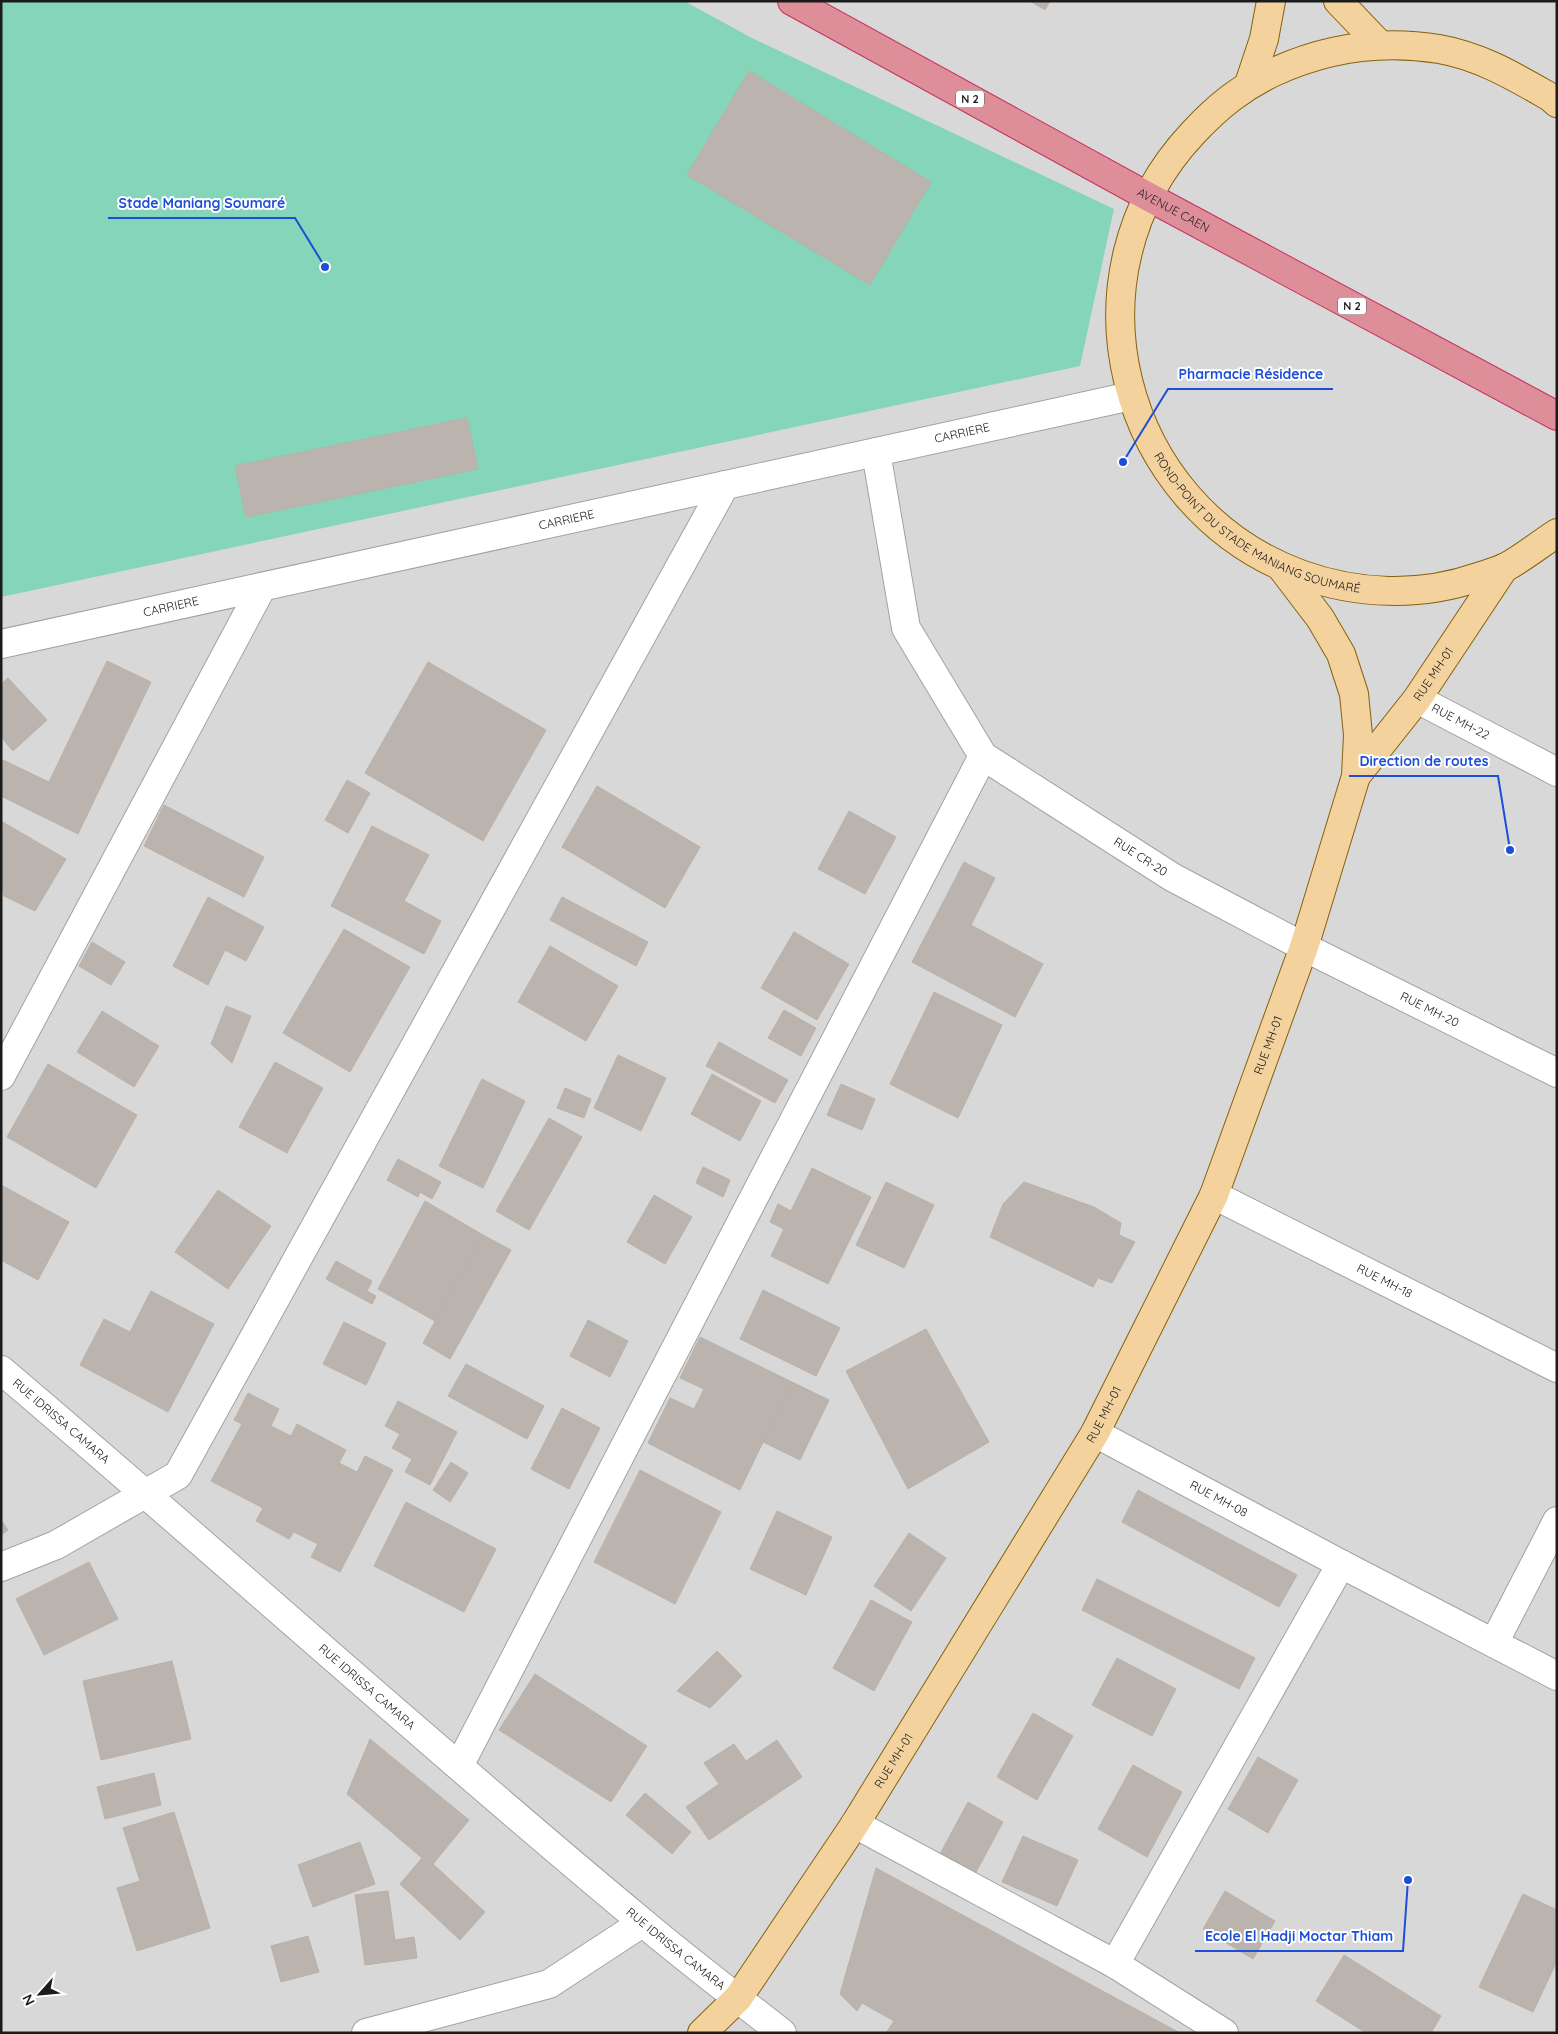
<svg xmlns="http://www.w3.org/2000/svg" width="1558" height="2034" font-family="Quicksand,sans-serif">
  <rect width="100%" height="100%" fill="#ebe8e1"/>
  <path fill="#d9d8d8" d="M1,1H1557V2033H1Z"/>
  <path fill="#84d5b9" d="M1,1H684L752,38L1114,209L1080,366L1,597Z"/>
  <path fill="#bbb4ae" stroke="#bcb0a5" d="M1030,1H1050L1045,10Z
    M749,71L931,182L870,285L687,175Z
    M467,418L478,469L246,517L235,466Z
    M107,661L151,682L78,834L1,796V759L49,782Z
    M428,662L546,730L483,841L365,773Z
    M8,678L47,720L13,751L1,737V684Z
    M347,780L370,793L348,833L325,820Z
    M597,786L700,847L665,908L562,847Z
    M164,805L264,857L244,897L144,846Z
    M849,811L896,837L865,894L818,869Z
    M1,821L66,859L35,911L4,896L1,885Z
    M372,826L429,855L404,901L441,921L424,954L331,906Z
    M964,862L995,878L971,925L1043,964L1015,1017L912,962Z
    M208,897L264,927L246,961L225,950L208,985L173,966Z
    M562,897L648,942L636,966L550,920Z
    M344,929L410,967L350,1072L283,1033Z
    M794,932L849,964L817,1020L761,988Z
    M92,942L125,962L111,985L79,966Z
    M550,946L618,986L586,1041L518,1002Z
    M934,992L1002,1025L958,1118L890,1084Z
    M226,1006L251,1016L232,1063L211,1044Z
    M784,1010L816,1028L801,1056L768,1038Z
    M102,1011L159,1046L134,1087L77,1052Z
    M719,1042L788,1080L775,1103L706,1066Z
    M618,1055L666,1078L641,1131L594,1108Z
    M275,1062L323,1088L287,1153L239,1127Z
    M48,1064L137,1115L96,1188L7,1137Z
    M712,1074L761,1101L740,1141L691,1114Z
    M482,1079L525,1101L483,1188L439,1166Z
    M841,1084L875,1099L862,1130L827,1115Z
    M565,1088L591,1099L584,1118L557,1108Z
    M549,1118L582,1137L529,1230L496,1211Z
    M398,1159L441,1182L432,1199L420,1192L418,1197L387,1180Z
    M703,1167L730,1180L723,1197L696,1183Z
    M812,1168L871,1197L828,1284L771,1256L784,1229L770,1222L778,1204L791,1211Z
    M886,1182L934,1205L904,1268L856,1245Z
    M1024,1182L1094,1207L1121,1223L1119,1235L1135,1242L1112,1283L1098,1278L1093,1287L990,1237L1003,1204Z
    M1,1185L69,1222L38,1280L1,1260Z
    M218,1190L271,1226L228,1289L175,1252Z
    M654,1195L692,1217L665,1264L627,1242Z
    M425,1201L483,1235L435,1321L378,1289Z
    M483,1235L511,1250L450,1359L423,1343Z
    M336,1261L372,1281L367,1291L376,1296L372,1304L326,1279Z
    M763,1290L840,1328L816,1376L740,1339Z
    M151,1291L214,1324L168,1412L80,1365L104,1319L130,1332Z
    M588,1320L628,1341L610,1377L570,1356Z
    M344,1322L386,1343L366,1385L323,1364Z
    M926,1329L989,1442L908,1489L846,1371Z
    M700,1337L792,1382L740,1490L648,1443L670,1398L694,1409L704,1389L680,1378Z
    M466,1364L544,1406L527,1439L448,1396Z
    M792,1382L829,1400L800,1460L763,1442Z
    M248,1393L279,1409L271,1426L291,1436L297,1424L346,1450L339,1463L357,1472L365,1456L393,1470L340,1572L311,1557L318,1544L294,1532L289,1539L256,1521L263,1508L211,1481L242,1424L234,1420Z
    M398,1401L457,1432L430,1485L405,1472L412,1459L392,1448L400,1434L385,1426Z
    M562,1408L600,1428L569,1489L531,1469Z
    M451,1462L468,1473L450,1502L433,1490Z
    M640,1470L721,1512L675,1604L594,1562Z
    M1138,1490L1297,1575L1279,1607L1122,1522Z
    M406,1502L496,1549L464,1612L374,1566Z
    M777,1511L832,1537L806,1595L750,1569Z
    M1,1520L8,1530L1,1535Z
    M909,1533L946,1558L911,1611L874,1586Z
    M89,1562L118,1619L44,1655L16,1599Z
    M1097,1579L1255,1658L1239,1689L1082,1610Z
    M871,1600L912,1622L874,1691L833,1668Z
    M717,1651L742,1676L710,1708L677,1691Z
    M1117,1658L1176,1689L1152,1736L1092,1705Z
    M172,1661L191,1739L101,1760L83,1681Z
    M535,1674L647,1746L611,1802L499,1730Z
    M1033,1713L1073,1736L1037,1800L997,1777Z
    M370,1739L469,1820L433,1864L485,1912L460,1940L400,1884L422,1858L347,1794Z
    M777,1740L802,1777L709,1840L686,1807L719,1784L704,1763L734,1744L746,1761Z
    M1258,1757L1298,1780L1268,1833L1228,1809Z
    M1133,1765L1182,1792L1147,1857L1098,1829Z
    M154,1773L161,1805L105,1819L97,1787Z
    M645,1793L691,1832L672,1854L626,1815Z
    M968,1802L1003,1822L975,1874L940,1854Z
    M174,1812L210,1928L137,1951L117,1888L140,1881L123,1828Z
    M1023,1836L1078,1860L1057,1906L1002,1882Z
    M360,1842L375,1884L313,1907L298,1865Z
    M876,1868L1180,2033H886L894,2021L862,2003L857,2011L840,1994Z
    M388,1891L395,1940L414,1937L417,1958L365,1965L355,1895Z
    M1225,1891L1275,1921L1253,1959L1203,1929Z
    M1523,1894L1557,1910V1961L1533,2012L1479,1987Z
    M308,1936L319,1972L281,1982L271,1946Z
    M1344,1955L1441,2016L1431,2033H1366L1316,2001Z"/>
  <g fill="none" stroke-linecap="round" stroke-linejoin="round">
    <defs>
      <g id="minor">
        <path id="s1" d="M876,452L906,628L983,756L1172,877L1304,947L1557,1073"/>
        <path id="s2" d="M1,644L1131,396"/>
        <path id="s3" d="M1417,699L1557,772"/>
        <path d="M1,1076L262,587"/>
        <path id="s4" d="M1214,1195L1557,1368"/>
        <path id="s5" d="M1,1370C216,1552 424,1741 641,1921C687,1960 735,1996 782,2033"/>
        <path id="s6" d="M1095,1433L1341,1564L1557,1676"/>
        <path d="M1,1567L56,1545L178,1475L725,485"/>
        <path d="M1494,1643L1557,1521"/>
        <path d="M459,1766L983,756"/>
        <path d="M855,1824L1115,1964L1224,2033"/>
        <path d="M1115,1964L1341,1564"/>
        <path d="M366,2033L549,1984L642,1923"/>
      </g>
      <g id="major">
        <path d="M1338,1L1380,45"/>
        <path d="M1249,84L1264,39L1271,1"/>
        <path id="s7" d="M1557,103L1550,97C1515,77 1480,56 1439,49C1383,40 1326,48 1274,72C1242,87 1218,106 1193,133C1059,275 1119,507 1300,574C1357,595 1421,597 1478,577C1487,574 1498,571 1506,567C1524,557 1540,544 1557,533"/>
        <path id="s8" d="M1356,776L1417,699L1504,568"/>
        <path id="s9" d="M702,2033L738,1998L855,1824L1095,1433L1214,1195L1304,947L1356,776L1358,735L1354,694L1341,654L1320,618L1281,567"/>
      </g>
      <g id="highway">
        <path id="s10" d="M792,1L1147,196L1557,416"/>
      </g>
    </defs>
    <use href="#minor" stroke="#a2a2a2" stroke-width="30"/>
    <use href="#major" stroke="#85620c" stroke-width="30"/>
    <use href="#highway" stroke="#c5325e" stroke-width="30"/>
    <use href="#minor" stroke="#fff" stroke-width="28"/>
    <use href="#major" stroke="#f3d29e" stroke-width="28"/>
    <use href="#highway" stroke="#dd8e99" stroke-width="28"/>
  </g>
  <g text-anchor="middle" stroke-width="4" stroke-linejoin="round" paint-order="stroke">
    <g fill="#fff" stroke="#5f5f5f" stroke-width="1">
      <rect x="956" y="90.5" width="28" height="17" rx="4"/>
      <rect x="1338" y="297.5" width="28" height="17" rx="4"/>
    </g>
    <g font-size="11" font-weight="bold" fill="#1b1b1b">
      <text x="970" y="103">N 2</text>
      <text x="1352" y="310">N 2</text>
    </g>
    <g font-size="12" fill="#1b1b1b" stroke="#fff">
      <text dy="4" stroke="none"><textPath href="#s10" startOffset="435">AVENUE CAEN</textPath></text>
      <text dy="4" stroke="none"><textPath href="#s2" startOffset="984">CARRIERE</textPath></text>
      <text dy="4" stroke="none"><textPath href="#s2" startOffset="579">CARRIERE</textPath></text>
      <text dy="4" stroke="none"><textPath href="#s7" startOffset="874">ROND-POINT DU STADE MANIANG SOUMARÉ</textPath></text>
      <text dy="4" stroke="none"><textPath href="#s2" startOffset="174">CARRIERE</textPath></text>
      <text dy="4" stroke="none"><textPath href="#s8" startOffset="128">RUE MH-01</textPath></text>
      <text dy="4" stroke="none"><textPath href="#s3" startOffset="49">RUE MH-22</textPath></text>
      <text dy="4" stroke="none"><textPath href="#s1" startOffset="515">RUE CR-20</textPath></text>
      <text dy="4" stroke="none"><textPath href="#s1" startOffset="842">RUE MH-20</textPath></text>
      <text dy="4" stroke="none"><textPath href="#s9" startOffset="1144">RUE MH-01</textPath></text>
      <text dy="4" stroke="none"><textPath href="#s4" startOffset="191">RUE MH-18</textPath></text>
      <text dy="4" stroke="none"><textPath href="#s9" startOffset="739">RUE MH-01</textPath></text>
      <text dy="4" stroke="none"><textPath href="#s5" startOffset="79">RUE IDRISSA CAMARA</textPath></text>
      <text dy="4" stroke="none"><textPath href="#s6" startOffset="140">RUE MH-08</textPath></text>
      <text dy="4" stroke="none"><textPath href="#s5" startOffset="484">RUE IDRISSA CAMARA</textPath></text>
      <text dy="4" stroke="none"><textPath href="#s9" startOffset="334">RUE MH-01</textPath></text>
      <text dy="4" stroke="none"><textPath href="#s5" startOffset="889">RUE IDRISSA CAMARA</textPath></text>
    </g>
  </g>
  <path fill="none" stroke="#1d4ed8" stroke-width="2" d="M325 267L295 218H108M1123 462L1168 389H1333M1510 850L1498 776H1349M1408 1880L1403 1951H1195"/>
  <g fill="#1d4ed8" stroke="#fff" stroke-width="2">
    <circle cx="325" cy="267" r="5"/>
    <circle cx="1123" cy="462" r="5"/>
    <circle cx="1510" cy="850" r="5"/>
    <circle cx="1408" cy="1880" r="5"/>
  </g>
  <g font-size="14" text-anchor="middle" font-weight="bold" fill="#1d4ed8" stroke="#fff" stroke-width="4" stroke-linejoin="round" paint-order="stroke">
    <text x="202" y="208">Stade Maniang Soumaré</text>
    <text x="1251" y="379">Pharmacie Résidence</text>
    <text x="1424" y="766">Direction de routes</text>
    <text x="1299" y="1941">Ecole El Hadji Moctar Thiam</text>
  </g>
  <rect width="1558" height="2034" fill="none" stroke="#1b1b1b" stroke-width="5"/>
  <g transform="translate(40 1994) rotate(243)" stroke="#ffffff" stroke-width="4" paint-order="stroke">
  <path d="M0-4L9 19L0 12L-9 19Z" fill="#1b1b1b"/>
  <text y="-8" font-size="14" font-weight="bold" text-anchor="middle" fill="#1b1b1b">N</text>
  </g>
</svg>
